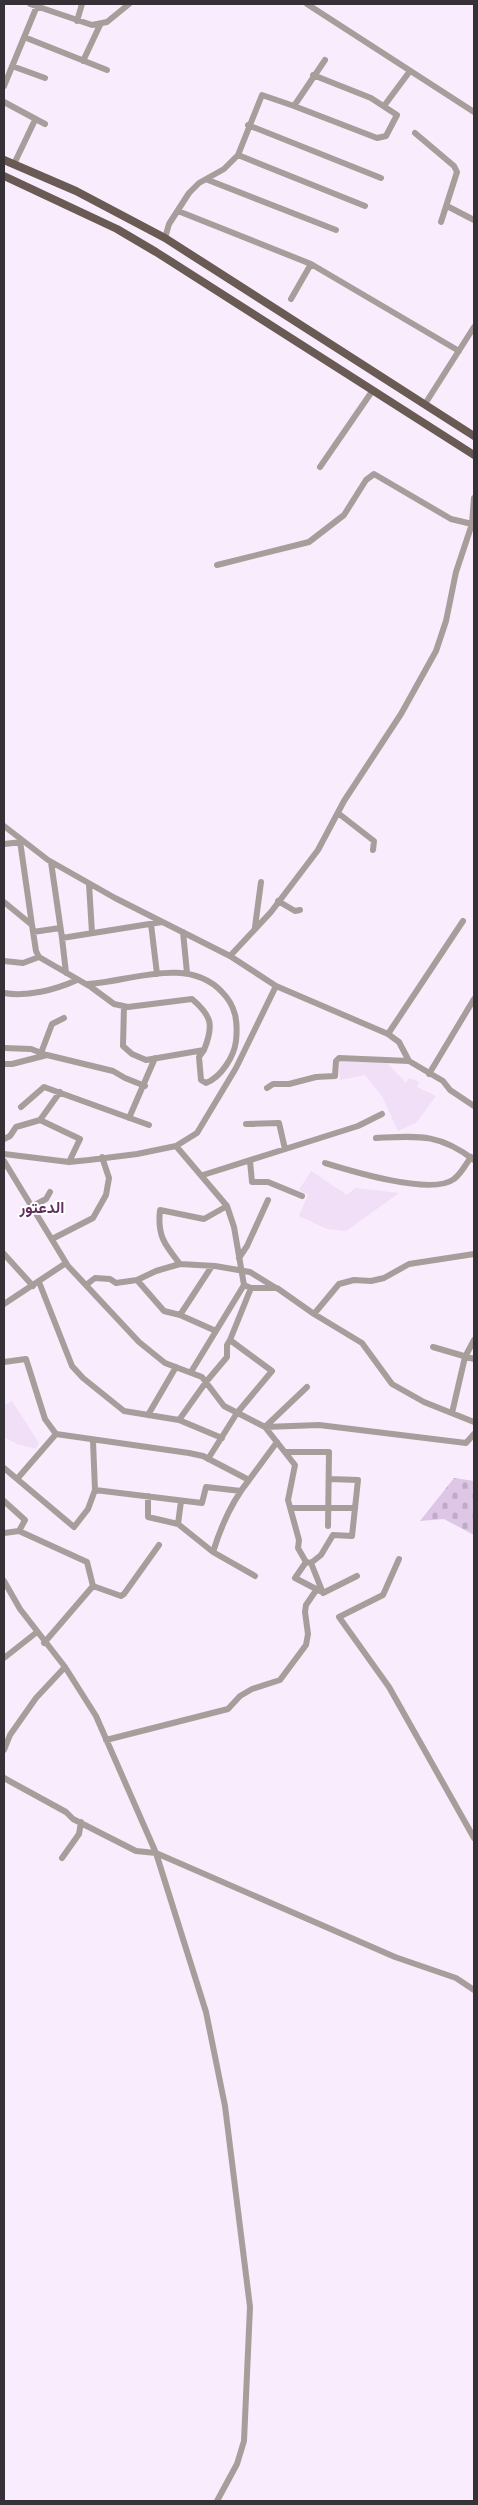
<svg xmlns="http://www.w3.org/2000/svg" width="478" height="2505" font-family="Bitter,Vazirmatn,serif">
  <defs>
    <pattern id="cemetery-stones" width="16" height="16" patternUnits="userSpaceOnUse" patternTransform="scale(1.25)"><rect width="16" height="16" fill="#ddc6e6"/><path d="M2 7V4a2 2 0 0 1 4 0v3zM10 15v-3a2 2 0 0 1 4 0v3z" fill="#beabc6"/></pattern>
  </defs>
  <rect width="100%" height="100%" fill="#f9ecfd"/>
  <path fill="#f0dff6" d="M339,1060L386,1062L406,1083L409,1078L419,1082L417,1087L436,1096L416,1123L398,1131L382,1096L365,1075L340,1080Z
    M311,1171L347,1195L355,1188L399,1193L346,1231L327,1229L299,1216L308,1195L299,1190Z
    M12,1401L39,1443L36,1449L17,1444L4,1437V1406Z"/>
  <path fill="url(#cemetery-stones)" d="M454,1478L474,1481V1535L444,1519L420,1521Z"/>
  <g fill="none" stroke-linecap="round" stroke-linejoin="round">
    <path stroke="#a79e9b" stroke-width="6" d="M30,4L92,25L107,22L129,4
      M307,4L474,112
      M77,21L82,4
      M24,37L107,70
      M83,61L100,25
      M12,66L45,78
      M4,86L37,6
      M4,102L45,124
      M294,106L377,138L386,136L397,115L371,98L313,75
      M384,106L410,71
      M248,125L381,178
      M415,133L454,166L457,172L441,222
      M238,155L365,206
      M14,164L35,120
      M208,180L336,230
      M447,206L474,220
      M178,211L311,264L459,351
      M165,238L169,224L189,193L199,183L224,169L238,155L262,95L294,106L325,60
      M291,299L311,264
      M425,404L474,327
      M320,467L373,390
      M217,565L309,542L344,515L366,480L374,474L451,519L472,524
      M338,813L374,841L373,850
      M4,826L48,860L115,898L230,956L276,986L388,1034L399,1042L409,1061L443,1081L450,1090L474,1106
      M20,841L32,925
      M4,844L22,842
      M51,862L62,938L162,922
      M89,884L92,933
      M278,901L295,911L300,910
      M4,902L32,925L36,951L39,957L91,987L114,1004L128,1007L192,999C212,1016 214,1025 204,1050L146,1060L132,1054L123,1046L124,1006
      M151,924L157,974
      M255,927L261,882
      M33,932L60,928
      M183,932L187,973
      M62,938L66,973
      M230,956L271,912L318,850L344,801L401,714L436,651L446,621L456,572L472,524L474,498
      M4,961L23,963L39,957
      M87,984C129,982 188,955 222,992C236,1006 238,1022 236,1041C234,1057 221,1077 206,1083L201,1080L199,1057L204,1050
      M4,993C27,997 55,990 77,980
      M388,1034L463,921
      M4,1048L31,1049L44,1054
      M41,1053L52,1024L64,1018
      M4,1064H12L47,1055L113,1071L125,1078L145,1086
      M429,1074L474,999
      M267,1088L273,1084H289L316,1077L335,1076L336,1061L339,1058L409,1061
      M21,1107L44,1087L149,1125
      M129,1118L155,1058
      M40,1120L80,1139L69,1162
      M246,1124L279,1123L285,1149
      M376,1138C418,1136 439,1133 474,1160
      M4,1139L10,1136L16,1127L40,1120L60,1092
      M176,1146L227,1206L234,1227L244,1285L191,1372
      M4,1154L69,1162L89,1160L137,1154L176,1146L197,1133L236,1068L276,986
      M4,1161L68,1266L139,1342L165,1363L202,1377L224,1406L265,1427L319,1425L466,1443L474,1434
      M250,1161L252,1182H268L302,1196
      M325,1163C351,1171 432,1196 454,1179C461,1174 466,1164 471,1157
      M203,1175L358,1126L382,1114
      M33,1206L46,1199L50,1192
      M52,1239L93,1218L106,1195L109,1178L102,1157
      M4,1254L33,1286
      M239,1258L247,1246L268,1200
      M180,1264C165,1245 157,1236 160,1210L204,1219L227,1206
      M137,1280L164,1311L180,1315L216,1331
      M39,1282L72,1366L83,1378L124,1411L179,1420L206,1382L227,1357V1345L230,1340
      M86,1285L95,1278L110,1279L116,1283L137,1280L156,1271L180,1264L215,1266L250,1272L276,1288
      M244,1285L251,1288H277L314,1314L362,1343L392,1384L424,1402L474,1422
      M4,1304L66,1263
      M314,1314L339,1284L354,1280L371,1281L384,1278L409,1264L474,1254
      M180,1315L212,1266
      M433,1347L474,1359
      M4,1362L26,1359L45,1419L56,1434
      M307,1387L265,1427L295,1465L288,1500L299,1540L298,1548L306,1562L311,1563
      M452,1413L465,1357L474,1340
      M148,1415L176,1367
      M179,1420L222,1438
      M93,1441L95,1490L202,1503L206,1487L241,1491
      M286,1452H329L328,1526
      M208,1459L237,1413L272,1371L230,1340L251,1288
      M4,1468L74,1527L88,1509L95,1490
      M17,1479L56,1434L189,1453L203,1456L249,1480L277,1442
      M249,1480C232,1501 221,1526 213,1552L255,1576
      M148,1496V1517L178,1524L181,1501
      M4,1501L25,1520L19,1531
      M291,1508H355
      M178,1524L213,1552
      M4,1533L19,1531L87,1562L93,1586
      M399,1559L383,1595L339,1617L389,1687L474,1838
      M306,1562L295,1578L320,1591
      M4,1581L20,1609L65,1667L96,1716L156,1853L206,2012L225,2106L250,2307L244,2441L237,2464L217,2501
      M323,1593L311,1563L321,1555L333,1535L352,1536L358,1480L330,1479
      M323,1593L357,1576
      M44,1643L93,1586L121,1596L124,1594L159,1545
      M4,1658L37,1632
      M106,1740L228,1709L240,1696L252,1689L280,1680L306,1645L308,1634L305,1612L306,1605L317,1589
      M4,1750L10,1735L36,1698L65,1667
      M4,1778L66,1812L73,1819L136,1851L156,1853L395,1957L456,1978L474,1990
      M62,1858L79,1834L81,1822"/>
    <path stroke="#695a54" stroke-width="8" d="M4,160L76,191L165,238L474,436
      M4,176L117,229L156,252L474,455"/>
  </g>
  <g text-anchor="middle" stroke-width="4" stroke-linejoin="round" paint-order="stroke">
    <g font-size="16" font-weight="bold" fill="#5f2f61" stroke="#fff">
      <text x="42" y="1213">الدعتور</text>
    </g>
  </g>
  <rect width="478" height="2505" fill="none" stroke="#353137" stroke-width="10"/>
</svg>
